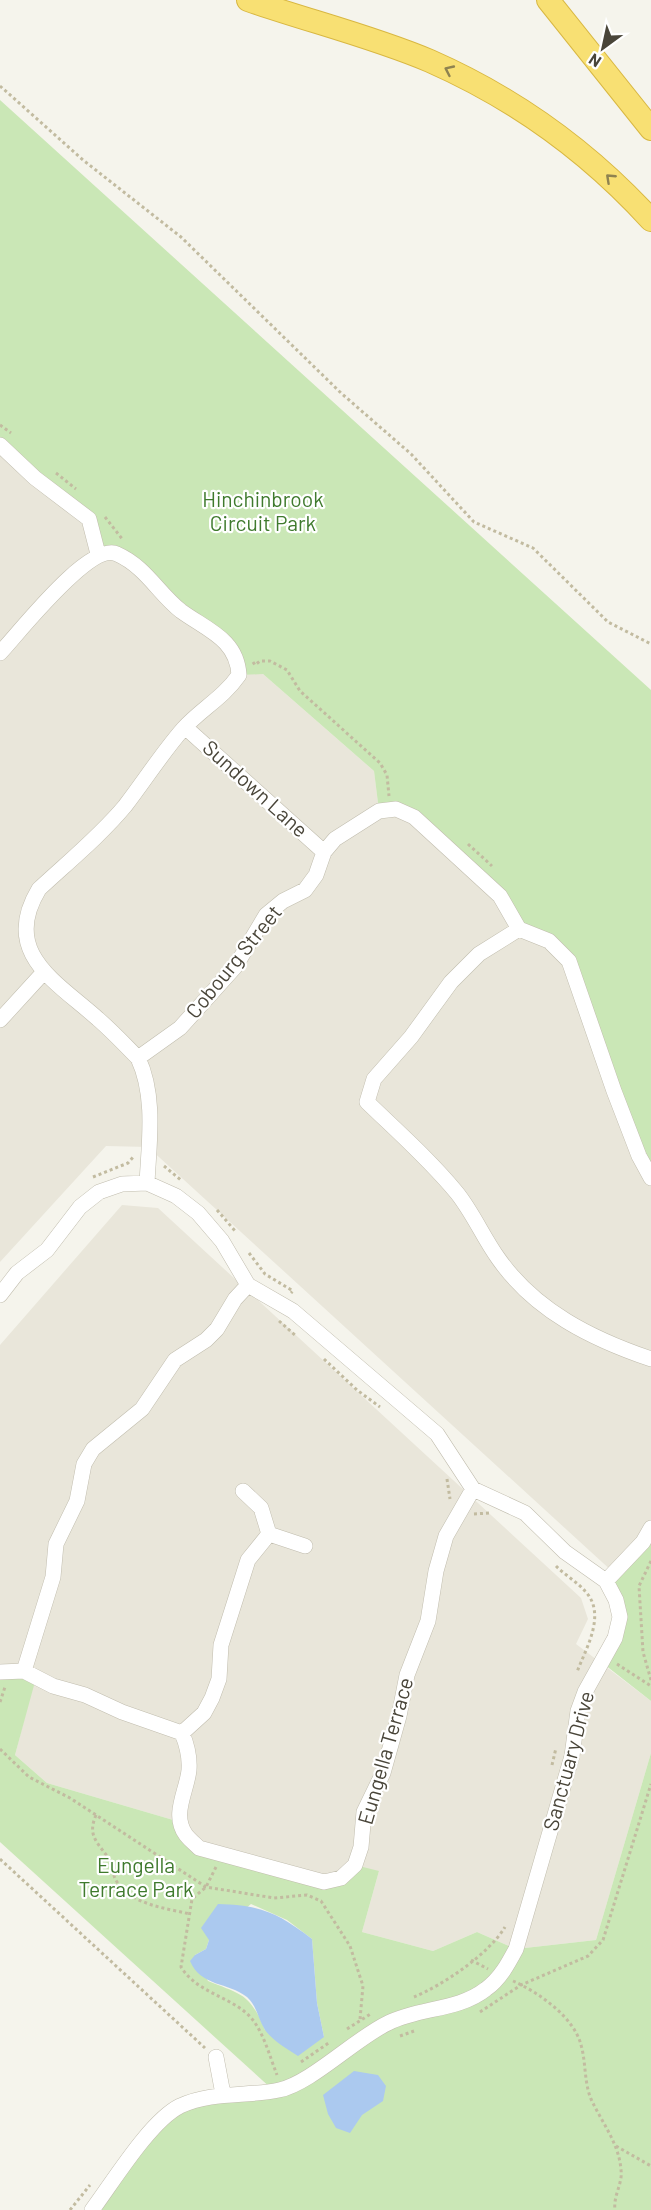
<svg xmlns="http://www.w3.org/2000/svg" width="651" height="2210" font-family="Barlow,sans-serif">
  <rect width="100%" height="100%" fill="#f5f4ec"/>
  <path fill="#e9e6da" d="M0,445L115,552L263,674L374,771L379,811L396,809L569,961L651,1178V1528L614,1573L148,1147L106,1146L0,1262Z
    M122,1205L158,1208L581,1598L588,1619L576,1644L651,1701V1753L596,1940L516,1949L477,1932L433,1951L362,1932L379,1871L341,1878L199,1848L180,1822L47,1783L15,1755L35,1678L0,1672V1345Z"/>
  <path fill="#cae7b6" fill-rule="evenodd" d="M0,100L651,690V1178L569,961L519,929L511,913L414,817L379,811L374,771L263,674L239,675L238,664L144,570L98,554L89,519L0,445Z
    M651,1528V1701L600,1661L620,1617L606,1581Z
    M0,1672L36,1678L15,1755L47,1783L180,1822L199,1848L324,1882L355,1865L379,1871L362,1932L433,1951L477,1932L516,1949L596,1940L651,1753V2210H92L179,2107L273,2090L0,1842ZM251,1904L287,1920L312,1939L317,2003L324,2037L265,2030C250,1994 243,1995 208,1981L195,1955L206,1949L209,1940Z"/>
  <path fill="#abc9ef" d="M218,1904C261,1905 278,1913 312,1939L317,2003L324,2037L298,2056C286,2048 273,2041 265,2030C258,2019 257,2006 247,1997C228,1982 201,1987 190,1961L195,1955L206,1949L209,1940L201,1928Z
    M354,2071L378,2075L386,2086L383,2101L362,2115L350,2133L336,2128L328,2114L323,2095Z"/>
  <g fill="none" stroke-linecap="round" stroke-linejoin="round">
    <defs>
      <path id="minor" d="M0,445L35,478L89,519L98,554
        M0,653C19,633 90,541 117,554C146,567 158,593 181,611C207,630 237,639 239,675C223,698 201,709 183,729C162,753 145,780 125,806C100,836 68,862 39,889C0,953 57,982 98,1019C112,1031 125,1045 138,1058
        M185,727L324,852
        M519,929L479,954L451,982L411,1037L374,1079L367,1102C397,1131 430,1160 457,1193C473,1213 483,1237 498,1258C535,1311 592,1339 651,1359
        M519,929L549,941L569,961L614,1091L639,1156L651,1178
        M0,1020L43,973
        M147,1183C149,1143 156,1096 138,1058L180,1028L235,967L266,915L283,901L305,890L316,875L324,852L335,839L379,811L396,809L414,817L500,896L519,929
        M0,1295L17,1273L47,1250L80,1207L99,1192L122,1184L147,1183L176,1196L198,1213L222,1241L248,1285L293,1311L437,1434L473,1489L525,1513L565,1552L606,1581L616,1600L620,1617L615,1638L585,1692L578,1711L572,1756L516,1949C508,1964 500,1979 486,1989C458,2011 420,2007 388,2023C356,2038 310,2084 279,2090C246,2097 213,2091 180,2106C150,2121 113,2182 92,2210
        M243,1491L261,1508L269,1534L305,1546
        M606,1581L643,1542L651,1528
        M24,1671L53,1577L56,1544L77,1501L84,1464L93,1449L142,1409L175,1360L206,1340L217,1329L235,1299L248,1285
        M0,1672L24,1671L53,1686L85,1695L122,1712L182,1733C187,1745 190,1757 189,1770C187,1791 171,1815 186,1835C189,1839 195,1844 199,1848L324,1882L341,1878L355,1865L361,1847L364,1812L383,1773L399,1716L407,1675L428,1621L436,1571L446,1536L473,1489
        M182,1733L204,1713L212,1698L219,1679L221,1645L248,1560L269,1534
        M216,2057L223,2094"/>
      <path id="highway" d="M248,0C308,21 371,36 430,61C514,98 589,152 651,220
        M548,0L651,129"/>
    </defs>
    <use href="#minor" stroke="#c1bdae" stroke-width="16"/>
    <use href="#highway" stroke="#d8b742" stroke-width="24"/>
    <path stroke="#c2bba0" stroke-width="3" stroke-dasharray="3 3" stroke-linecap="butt" d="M0,86L83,160L181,237L341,393L411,454L474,522L533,548L608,622L651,644
      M0,425L11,433
      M56,473L76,489
      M105,517L123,540
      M253,662L255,665L260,661H270L287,670L300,691L380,763L387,775L389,796
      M468,844L492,866
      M164,1166L182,1181
      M93,1177L128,1163L134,1156
      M217,1210L236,1232
      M249,1253L265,1274L293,1291L291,1293
      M279,1321L296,1336
      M324,1359L357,1390L380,1407
      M447,1479L450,1499
      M474,1514L489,1513
      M651,1561L639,1586L643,1652L651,1680
      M556,1566C565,1575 577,1582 585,1591C607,1614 586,1648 577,1672
      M617,1664L651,1686
      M0,1702L5,1687
      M0,1749L29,1777L70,1798L206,1887L274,1898L307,1895L321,1901L350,1946L363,1986L360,2019
      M552,1765L556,1748
      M96,1815C88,1834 95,1840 107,1856C113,1864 112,1875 117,1882C133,1905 165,1908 190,1914
      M0,1859L205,2048
      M216,1867L206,1887L192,1899L181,1967C196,1991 224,1995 245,2012C262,2025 269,2055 277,2075
      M471,1960L488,1969
      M513,1981C538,1992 574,2017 581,2045C586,2062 584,2082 591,2099C602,2123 619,2143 621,2170C623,2183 613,2196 615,2210
      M414,1997C443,1985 489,1954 505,1927
      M480,2012L521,1985L588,1956L603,1940L651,1784
      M347,2029L372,2013
      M400,2036L414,2031
      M301,2062L330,2042
      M616,2146L651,2166
      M70,2210L90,2185"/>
    <use href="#minor" stroke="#fff" stroke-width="15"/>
    <use href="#highway" stroke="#f8e073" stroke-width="22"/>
  </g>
  <defs><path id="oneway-chevron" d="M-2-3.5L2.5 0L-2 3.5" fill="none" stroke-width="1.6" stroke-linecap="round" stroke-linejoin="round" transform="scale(1.5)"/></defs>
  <g stroke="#8f8350">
    <use href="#oneway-chevron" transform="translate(449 70) rotate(-155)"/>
    <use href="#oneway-chevron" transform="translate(610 178) rotate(-137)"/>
  </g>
  <g text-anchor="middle" stroke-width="4.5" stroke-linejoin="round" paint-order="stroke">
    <g font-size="21" fill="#3f7a2d" stroke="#fff">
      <text x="263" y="507">Hinchinbrook<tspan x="263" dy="24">Circuit Park</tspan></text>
      <text x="136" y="1873">Eungella<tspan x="136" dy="24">Terrace Park</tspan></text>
    </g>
    <g font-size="21" fill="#494539" stroke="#fff">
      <text transform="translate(255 789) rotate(42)" y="7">Sundown Lane</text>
      <text transform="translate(234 962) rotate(-51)" y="7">Cobourg Street</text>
      <text transform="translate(386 1751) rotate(-74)" y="7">Eungella Terrace</text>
      <text transform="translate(569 1761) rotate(-75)" y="7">Sanctuary Drive</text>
    </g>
  </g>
  <g transform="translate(603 48) rotate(213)" stroke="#ffffff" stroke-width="4.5" paint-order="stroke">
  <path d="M0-4.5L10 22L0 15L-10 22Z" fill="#494539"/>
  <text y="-9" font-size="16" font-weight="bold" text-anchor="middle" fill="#494539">N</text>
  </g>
</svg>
